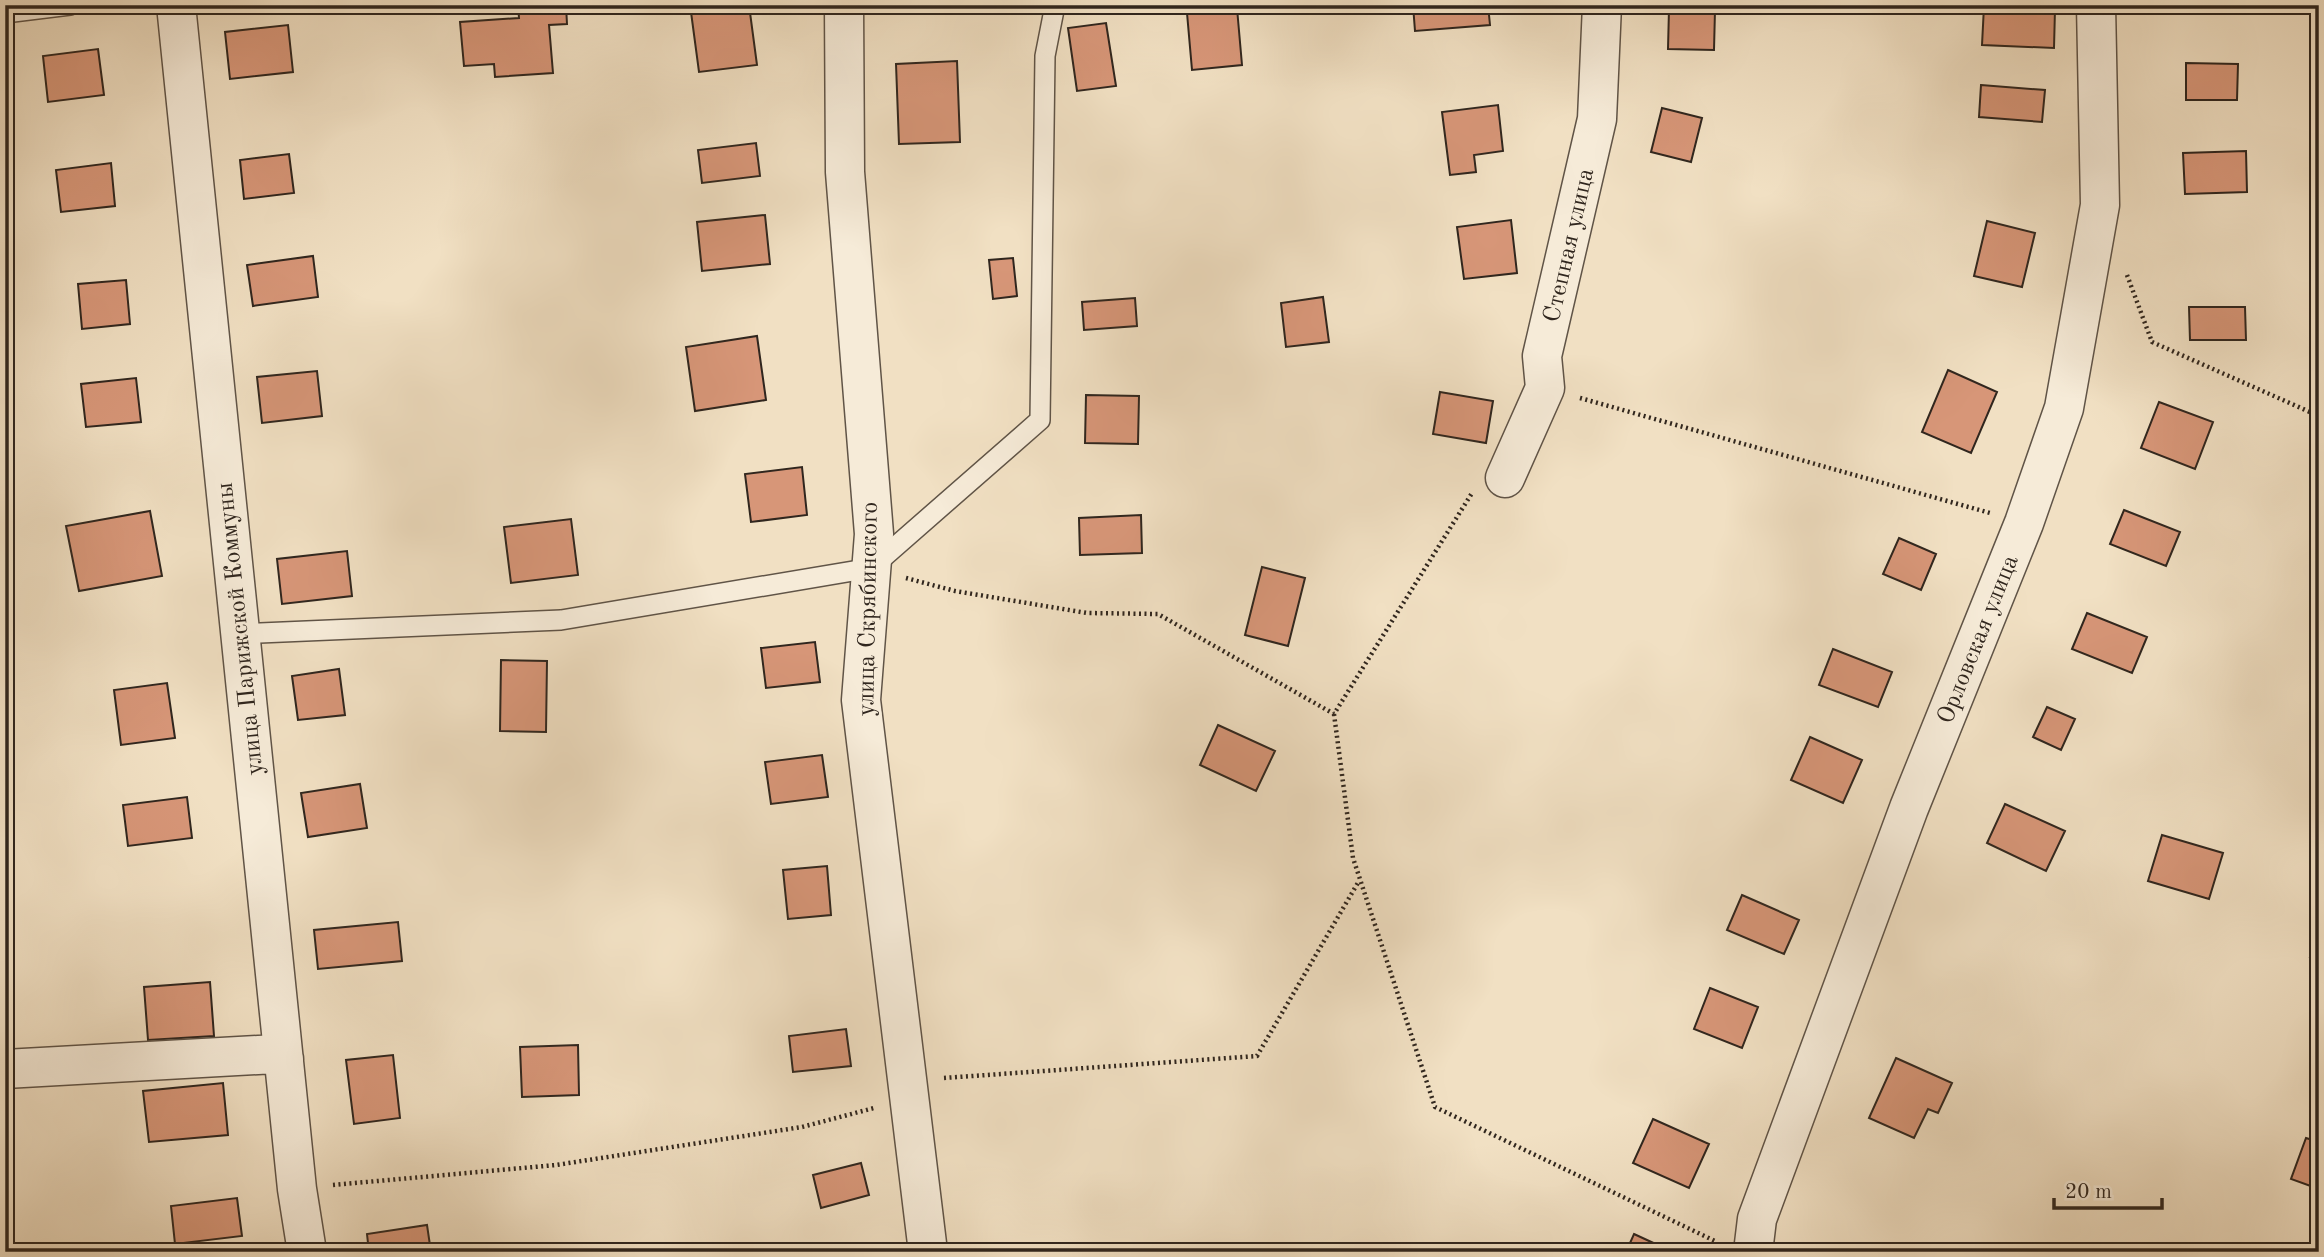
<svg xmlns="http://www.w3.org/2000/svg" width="2324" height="1257" font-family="'Old Standard TT',serif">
  <rect width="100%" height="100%" fill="#f1e0c3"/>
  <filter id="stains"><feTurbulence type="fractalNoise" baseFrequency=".00286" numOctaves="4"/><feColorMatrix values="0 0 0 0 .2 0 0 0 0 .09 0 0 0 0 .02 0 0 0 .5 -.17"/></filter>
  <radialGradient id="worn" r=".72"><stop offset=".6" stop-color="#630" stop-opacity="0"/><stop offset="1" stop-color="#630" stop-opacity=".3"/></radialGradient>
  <path fill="#d79678" stroke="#30261e" stroke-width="2" d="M518,5H566L567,24L549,25L553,73L495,77L494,64L464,66L460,22L519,18Z
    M749,5L757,65L699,72L691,12Z
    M1413,5H1488L1490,25L1415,31Z
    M1984,6L2055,9L2054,48L1982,45Z
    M1237,8L1242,65L1192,70L1187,13Z
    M1669,9L1715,10L1714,50L1668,49Z
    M1106,23L1116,86L1077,91L1068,28Z
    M288,25L293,72L230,79L225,32Z
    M98,49L104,95L48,102L43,56Z
    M957,61L960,142L899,144L896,64Z
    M2186,63L2238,64L2237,100H2186Z
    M1981,85L2045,90L2042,122L1979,117Z
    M1498,105L1503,151L1474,155L1476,172L1450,175L1442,112Z
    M1662,108L1702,118L1691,162L1651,152Z
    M756,143L760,176L702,183L698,150Z
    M2246,151L2247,192L2185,194L2183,153Z
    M289,154L294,193L244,199L240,160Z
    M111,163L115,206L61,212L56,170Z
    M765,215L770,264L702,271L697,222Z
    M1511,220L1517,273L1464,279L1457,227Z
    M1987,221L2035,233L2022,287L1974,276Z
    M313,256L318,297L253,306L247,265Z
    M1013,258L1017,296L993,299L989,260Z
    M126,280L130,324L82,329L78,284Z
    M1323,297L1329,342L1286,347L1281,303Z
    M1135,298L1137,326L1084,330L1082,302Z
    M2189,307H2245L2246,340H2190Z
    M757,336L766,400L695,411L686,347Z
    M1948,370L1997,392L1971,453L1922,432Z
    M317,371L322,416L262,423L257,377Z
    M136,378L141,422L86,427L81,384Z
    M1440,392L1493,401L1486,443L1433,434Z
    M1086,395L1139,396L1138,444L1085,443Z
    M2159,402L2213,422L2195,469L2141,448Z
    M802,467L807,515L751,522L745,474Z
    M2124,510L2180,532L2166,566L2110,544Z
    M150,511L162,576L79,591L66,526Z
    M1141,515L1142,553L1080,555L1079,518Z
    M571,519L578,575L511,583L504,527Z
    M1899,538L1936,554L1921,590L1883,574Z
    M347,551L352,596L282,604L277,559Z
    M1262,567L1305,578L1288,646L1245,635Z
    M2087,613L2147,637L2132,673L2072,649Z
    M815,642L820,682L766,688L761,648Z
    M1833,649L1892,672L1878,707L1819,685Z
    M501,660L547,661L546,732L500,731Z
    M339,669L345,715L298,720L292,676Z
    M167,683L175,738L121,745L114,690Z
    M2047,707L2075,719L2061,750L2033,737Z
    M1218,725L1275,751L1256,791L1200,765Z
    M1810,737L1862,760L1843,803L1791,780Z
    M822,755L828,797L771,804L765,762Z
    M360,784L367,828L308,837L301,793Z
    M187,797L192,838L128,846L123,805Z
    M2005,804L2065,831L2046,871L1987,843Z
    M2162,835L2223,853L2209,899L2148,881Z
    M827,866L831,915L788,919L783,870Z
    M1742,895L1799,920L1784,954L1727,930Z
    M398,922L402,961L318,969L314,930Z
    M2319,931V960L2310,957Z
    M210,982L214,1036L148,1040L144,987Z
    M1710,988L1758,1007L1742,1048L1694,1029Z
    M846,1029L851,1066L793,1072L789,1036Z
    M578,1045L579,1095L522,1097L520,1047Z
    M393,1055L400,1118L354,1124L346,1060Z
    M1896,1058L1952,1083L1938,1113L1928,1109L1914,1138L1869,1118Z
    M223,1083L228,1135L149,1142L143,1091Z
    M1653,1119L1709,1144L1689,1188L1633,1163Z
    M2306,1138L2319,1142V1189L2291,1179Z
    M861,1163L869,1195L821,1208L813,1175Z
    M237,1198L242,1236L175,1244L171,1206Z
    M427,1225L431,1252H369L367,1234Z
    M1634,1234L1673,1252H1626Z"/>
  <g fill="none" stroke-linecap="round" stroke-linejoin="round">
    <defs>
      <path id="lane" d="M5,13L70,5
        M239,634L561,620L871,568L1040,420L1045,56L1055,5"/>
      <path id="street" d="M176,5L297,1189L307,1252
        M844,5L845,172L874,534L861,700L928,1252
        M1505,478L1545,388L1542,356L1597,119L1602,5
        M5,1069L275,1054L284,1059
        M1753,1252L1757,1219L1909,808L2024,523L2064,408L2100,205L2096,5"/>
    </defs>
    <use href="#lane" stroke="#605447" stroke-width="22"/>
    <use href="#street" stroke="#605447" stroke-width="41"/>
    <path stroke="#30261e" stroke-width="4.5" stroke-dasharray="2 3.5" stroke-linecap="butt" d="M2127,275L2152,342L2319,416
      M1580,398L1990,513
      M906,578L955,591L1087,613L1158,614L1334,714L1472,493
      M1334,714L1353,858L1435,1107L1717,1242
      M944,1078L1257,1056L1359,881
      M333,1185L556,1165L802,1127L874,1108"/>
    <use href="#lane" stroke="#f6ebd8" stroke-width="19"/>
    <use href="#street" stroke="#f6ebd8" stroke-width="38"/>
  </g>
  <g text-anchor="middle" stroke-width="5" stroke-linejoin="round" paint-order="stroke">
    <g font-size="24" fill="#30261e" stroke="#f6ebd8">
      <text transform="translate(1568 245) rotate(-77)" y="8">Степная улица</text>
      <text transform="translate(867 609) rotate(-89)" y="8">улица Скрябинского</text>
      <text transform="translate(239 629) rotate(-96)" y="8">улица Парижской Коммуны</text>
      <text transform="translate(1977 639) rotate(-68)" y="8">Орловская улица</text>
    </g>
  </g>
  <rect width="2324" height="1257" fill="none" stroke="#f1e0c3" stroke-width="28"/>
  <rect x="7" y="7" width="2310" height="1243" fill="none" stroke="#30261e" stroke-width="3.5"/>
  <rect x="14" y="14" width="2296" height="1229" fill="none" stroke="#30261e" stroke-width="2"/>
  <path d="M2054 1198v10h108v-10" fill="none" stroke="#30261e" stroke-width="3.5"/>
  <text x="2065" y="1198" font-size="21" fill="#30261e" stroke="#f6ebd8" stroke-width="5" paint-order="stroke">20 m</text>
  <rect width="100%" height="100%" filter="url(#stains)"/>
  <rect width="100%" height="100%" fill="url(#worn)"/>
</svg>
